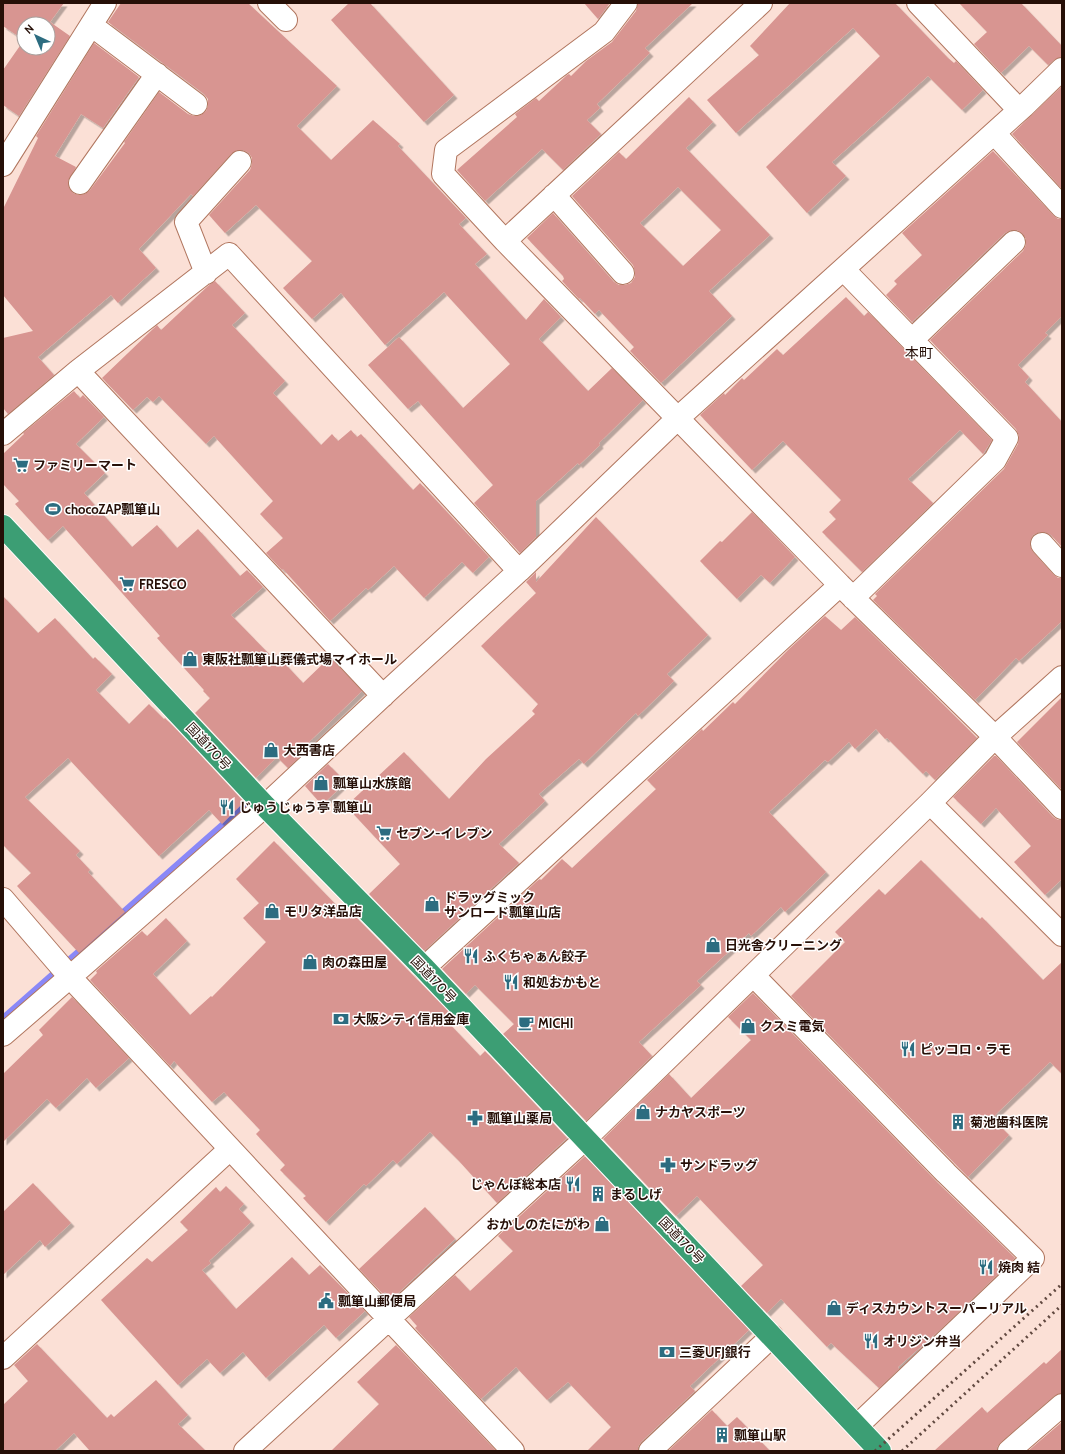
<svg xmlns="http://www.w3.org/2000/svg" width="1065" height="1454" font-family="Cabin,'Noto Sans JP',sans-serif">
  <defs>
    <filter id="shadow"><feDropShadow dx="3.5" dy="3.5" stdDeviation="0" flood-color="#0004"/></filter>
  </defs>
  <rect width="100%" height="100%" fill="#fbe0d6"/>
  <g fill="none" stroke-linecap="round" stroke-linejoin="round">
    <path stroke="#8a88f7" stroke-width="9" d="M3,1020L247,805"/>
  </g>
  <path fill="#d89591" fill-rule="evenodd" filter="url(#shadow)" d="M3,3H64L50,22L70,36L19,116L3,105V70L24,40L3,26ZM24,24H48V48H24Z
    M121,3H248L337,86L297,126L331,160L373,120L400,144L398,146L466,218L459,224L487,254L475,264L526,320L544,299L561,317L539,339L588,391L612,368L643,400L599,443L600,445L579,465L578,463L536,501V537L520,553L474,503L493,485L418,401L408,409L368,365L399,337L463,408L510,364L444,292L385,345L341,293L312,319L283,288L312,261L256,205L225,233L209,215L250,170L252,164V158L249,153L243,150H237L231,154L193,196L191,194L139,249L156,268L118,303L111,295L38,357L54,375L8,414L3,408V338L33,331L3,295V209L38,138L36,136L94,43L139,77L103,128L81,114L55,156L76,167L68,181L69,188L73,193L78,195L85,194L90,190L125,143L124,142L159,92L188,114L194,116L201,115L206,111L208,106V99L204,94L108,22Z
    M349,3H370L454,95L424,122L331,20Z
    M584,3H610L598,19Z
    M638,3H693L645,48L650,53L597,104L600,108L587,120L601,134L563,170L542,149L485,201L457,170L517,117L515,114L536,98L539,101L567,75L569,74L571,76L586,61L612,42L636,11Z
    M790,3H895L948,58L954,63L956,61L983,90L962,110L928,76L832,162L846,176L807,213L766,167L880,56L853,28L736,133L707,100L759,55L750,46Z
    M959,3H1021L1062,46V57L1054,60L1048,65L1029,46L1001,73L974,44L987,32Z
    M1062,86V189L1012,134Z
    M689,97L713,122L686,148L770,235L709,291L732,316L661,383L630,351L634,347L599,310L595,314L580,298L579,299L562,281L564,279L563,276L527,238L553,213L614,282L619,285H625L631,283L635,277V271L633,265L572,196L619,152L626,159ZM678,187L721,230L683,266L640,223Z
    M993,151L1053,215L1058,219H1062V316L1045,333L1048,335L1018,365L1029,377L1025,382L1062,422V547L1051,535L1045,532H1040L1033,535L1030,541V546L1033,552L1053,574L1058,578H1062V621L1019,661L1016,658L975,700L873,600L877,596L875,594L1004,469L1018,444L1019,436L1016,429L930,340L1023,251L1026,245V239L1023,234L1017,230H1011L1005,233L912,322L886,295L897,284L894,281L922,255L902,233Z
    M215,281L245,313L232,325L285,381L273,393L321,445L332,434L338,441L351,430L357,437L361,434L413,490L420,483L489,557L473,573L462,562L424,598L394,566L368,590L366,588L330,621L283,569L282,570L266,553L283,538L260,514L273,501L214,436L206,444L159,396L153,402L147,397L133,410L102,378L154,328L157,325L161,330L208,286Z
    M846,297L864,316L868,312L992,440L983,454L960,430L908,479L933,503L862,572L822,532L836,519L829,512L841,500L783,441L752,470L700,415L724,393L725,395L742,378L744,380L777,349L783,355Z
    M74,391L80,398L83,395L104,417L76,444L105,473L84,493L132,547L157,525L177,548L198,529L240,576L247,570L263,587L231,615L272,657L275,653L303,683L330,657L362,691L309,742L311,746L288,768L277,757L256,778L195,713L210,698L203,691L204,690L157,638L160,636L63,526L48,540L15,504L19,501L3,484V454L24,434L23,433Z
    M752,512L795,557L770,583L761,575L737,599L700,561L720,541L722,542Z
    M596,517L708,635L667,674L674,681L638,716L636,713L584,764L579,759L539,794L545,801L499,844L519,863L424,951L369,894L400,864L346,806L404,752L449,799L486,759L535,714L532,711L538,704L481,646L536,593L526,582L536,572V582Z
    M3,596L38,633L55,618L93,659L95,657L112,674L96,690L129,724L149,704L164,719L165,718L177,730L244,802L222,824L209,810L159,856L68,758L25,797L80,851L76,855L90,870L88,872L125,912L79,953L17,886L31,873L3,845Z
    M825,616L841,630L855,617L977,738L935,780L926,771L923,774L887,738L885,739L876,729L855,749L849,742L828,762L825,760L769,812L826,872L785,912L781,907L751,936L749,933L697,981L701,985L639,1042L652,1056L586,1121L503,1034L514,1024L475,985L466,994L442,969L537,881L540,879L541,880L562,859L572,868L656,789L647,780L702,729L703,731L733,702L735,704L788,650Z
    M1062,697V790L1017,742Z
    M994,756H996L1053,817L1058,820H1062V879L1045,895L1014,862L1031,846L996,808L981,824L953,797Z
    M328,764L346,782L322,805L305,786Z
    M274,841L347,916L351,912L448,1011L443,1017L480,1056L485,1051L567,1138L497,1203L459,1161L430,1132L397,1164L393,1160L366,1186L364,1184L326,1222L303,1198L306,1196L280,1170L285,1165L256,1134L260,1130L224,1092L212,1102L174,1061L170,1066L90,980L97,973L96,971L142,931L147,936L166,918L187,941L153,974L190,1015L211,996L212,997L266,942L243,918L259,903L236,879Z
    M921,860L980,919L982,917L1043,980L1062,962V1074L1050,1062L992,1118L1009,1135L968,1177L791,996L845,942L835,932L879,889L885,895Z
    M753,993L937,1182L1015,1258L942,1328L898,1367L899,1369L879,1388L831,1343L827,1347L781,1299L767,1313L741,1286L763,1265L697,1196L676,1216L603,1139L669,1074L691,1098L751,1040L728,1017Z
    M72,997L129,1058L96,1088L87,1078L56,1108L47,1099L3,1142V1074L43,1035L39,1030Z
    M585,1156L749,1330L690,1386L695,1391L641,1442L638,1447V1451H587L611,1427L568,1382L547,1400L516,1367L481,1399L415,1328L417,1326L409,1317L455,1275L470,1291L513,1251L498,1236Z
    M33,1183L71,1223L45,1247L40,1240L3,1275V1212Z
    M226,1186L244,1204L239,1209L251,1222L209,1261L211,1263L202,1270L236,1309L292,1257L309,1275L320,1265L365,1311L336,1338L324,1325L266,1378L243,1352L220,1373L207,1359L178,1385L101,1300L147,1258L152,1262L188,1230L180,1222L216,1187L220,1192Z
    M425,1207L455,1239L392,1299L385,1292L383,1294L359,1269Z
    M37,1344L107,1418L111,1414L114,1417L156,1380L188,1415L178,1424L206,1451H90L74,1433L55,1451H3V1405L28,1381L14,1365Z
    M396,1345L496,1451H331L379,1404L357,1382Z
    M1062,1349V1393L1054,1396L1001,1442L997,1447V1451H934L982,1407L987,1413L1044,1362L1046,1364Z
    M712,1410L727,1426L737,1417L770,1451H668Z
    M1062,1422V1451H1028Z"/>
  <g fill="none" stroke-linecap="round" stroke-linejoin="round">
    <defs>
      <path id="minor" d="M269,3L286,20
        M626,3L604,32L446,150L443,174L505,241L840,585L995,737L1062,808
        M918,3L1019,110
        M91,25L196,104
        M994,133L1062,207
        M3,165L105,3
        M80,183L157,74
        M554,195L623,273
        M505,241L761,3
        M844,270L1007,438L995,460L853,598
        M206,273L186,222L240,162
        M912,340L1014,242
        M78,371L383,696
        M3,434L78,371L229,254L519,571
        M1042,544L1062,566
        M930,803L1062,935
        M3,899L70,977L3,1035
        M424,968L840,585
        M754,976L946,1173L1033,1258L857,1426
        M3,1358L230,1149
        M245,1451L585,1139L930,803L995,737L1062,677
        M513,1451L389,1319L70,977L265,806L389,690L519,571L678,418L1024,106L1062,69
        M650,1451L772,1336
        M1009,1451L1062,1405"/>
      <path id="highway" d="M3,526L265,806L424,968L880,1451"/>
    </defs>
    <use href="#minor" stroke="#b1765f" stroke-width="24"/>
    <use href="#highway" stroke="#fff" stroke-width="24"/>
    <use href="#minor" stroke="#fff" stroke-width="22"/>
    <use href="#highway" stroke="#3c9e74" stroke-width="22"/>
    <path stroke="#614940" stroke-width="3" stroke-dasharray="2 4" stroke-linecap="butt" d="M875,1451L1062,1284
      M902,1451L1062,1305"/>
  </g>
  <defs>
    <symbol id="supermarket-bare" viewBox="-9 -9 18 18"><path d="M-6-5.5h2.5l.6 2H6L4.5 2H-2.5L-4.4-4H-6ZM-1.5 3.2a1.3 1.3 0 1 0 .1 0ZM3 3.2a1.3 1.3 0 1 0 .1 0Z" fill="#2c6c80" stroke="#fff" stroke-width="2.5" paint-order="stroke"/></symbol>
    <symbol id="stadium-bare" viewBox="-9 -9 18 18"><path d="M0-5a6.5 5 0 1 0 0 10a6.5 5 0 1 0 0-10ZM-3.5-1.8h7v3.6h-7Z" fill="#2c6c80" stroke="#fff" stroke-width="2.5" paint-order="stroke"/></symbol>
    <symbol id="shop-bare" viewBox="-9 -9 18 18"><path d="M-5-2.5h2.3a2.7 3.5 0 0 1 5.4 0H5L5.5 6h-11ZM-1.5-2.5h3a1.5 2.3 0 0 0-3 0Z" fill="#2c6c80" stroke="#fff" stroke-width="2.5" paint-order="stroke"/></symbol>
    <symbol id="restaurant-bare" viewBox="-9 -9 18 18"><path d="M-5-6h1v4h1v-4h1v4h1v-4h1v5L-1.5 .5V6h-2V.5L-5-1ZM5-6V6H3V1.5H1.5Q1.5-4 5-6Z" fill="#2c6c80" stroke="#fff" stroke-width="2.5" paint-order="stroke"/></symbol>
    <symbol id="bank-bare" viewBox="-9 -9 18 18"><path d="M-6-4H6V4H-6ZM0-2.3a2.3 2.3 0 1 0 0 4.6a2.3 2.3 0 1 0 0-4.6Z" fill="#2c6c80" stroke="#fff" stroke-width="2.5" paint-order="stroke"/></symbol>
    <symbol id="cafe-bare" viewBox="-9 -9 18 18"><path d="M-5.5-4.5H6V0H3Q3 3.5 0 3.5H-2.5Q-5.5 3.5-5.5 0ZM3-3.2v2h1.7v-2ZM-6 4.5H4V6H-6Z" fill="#2c6c80" stroke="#fff" stroke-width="2.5" paint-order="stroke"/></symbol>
    <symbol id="pharmacy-bare" viewBox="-9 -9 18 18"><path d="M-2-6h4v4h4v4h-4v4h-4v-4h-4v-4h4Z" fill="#2c6c80" stroke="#fff" stroke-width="2.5" paint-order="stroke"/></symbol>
    <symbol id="building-bare" viewBox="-9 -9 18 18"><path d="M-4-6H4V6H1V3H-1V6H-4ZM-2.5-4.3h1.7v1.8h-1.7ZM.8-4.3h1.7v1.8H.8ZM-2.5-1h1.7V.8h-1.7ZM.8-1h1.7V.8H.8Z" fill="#2c6c80" stroke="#fff" stroke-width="2.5" paint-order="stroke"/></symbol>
    <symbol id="civic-bare" viewBox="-9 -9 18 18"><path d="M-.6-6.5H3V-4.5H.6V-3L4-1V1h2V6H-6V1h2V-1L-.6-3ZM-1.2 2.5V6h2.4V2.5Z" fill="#2c6c80" stroke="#fff" stroke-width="2.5" paint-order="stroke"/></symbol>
  </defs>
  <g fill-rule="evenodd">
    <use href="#supermarket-bare" x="10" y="454" width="22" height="22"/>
    <use href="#stadium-bare" x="42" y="498" width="22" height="22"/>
    <use href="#supermarket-bare" x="116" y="573" width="22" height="22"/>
    <use href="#shop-bare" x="179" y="648" width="22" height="22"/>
    <use href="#shop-bare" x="260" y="739" width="22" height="22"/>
    <use href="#shop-bare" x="310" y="772" width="22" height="22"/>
    <use href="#restaurant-bare" x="216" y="796" width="22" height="22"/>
    <use href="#supermarket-bare" x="373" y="822" width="22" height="22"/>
    <use href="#shop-bare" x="421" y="893" width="22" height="22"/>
    <use href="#shop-bare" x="261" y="900" width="22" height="22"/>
    <use href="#shop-bare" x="702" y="934" width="22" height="22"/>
    <use href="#restaurant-bare" x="460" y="945" width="22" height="22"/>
    <use href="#shop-bare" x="299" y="951" width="22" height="22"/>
    <use href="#restaurant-bare" x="500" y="971" width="22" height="22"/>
    <use href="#bank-bare" x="330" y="1008" width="22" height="22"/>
    <use href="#cafe-bare" x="515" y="1012" width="22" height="22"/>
    <use href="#shop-bare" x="737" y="1015" width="22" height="22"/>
    <use href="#restaurant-bare" x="897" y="1038" width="22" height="22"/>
    <use href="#shop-bare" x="632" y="1101" width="22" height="22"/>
    <use href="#pharmacy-bare" x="464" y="1107" width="22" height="22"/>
    <use href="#building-bare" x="947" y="1111" width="22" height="22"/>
    <use href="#pharmacy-bare" x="657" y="1154" width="22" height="22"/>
    <use href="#restaurant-bare" x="562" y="1173" width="22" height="22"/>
    <use href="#building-bare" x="587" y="1183" width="22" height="22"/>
    <use href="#shop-bare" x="591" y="1213" width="22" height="22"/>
    <use href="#restaurant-bare" x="975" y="1256" width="22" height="22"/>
    <use href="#civic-bare" x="315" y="1290" width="22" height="22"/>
    <use href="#shop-bare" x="823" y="1297" width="22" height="22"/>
    <use href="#restaurant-bare" x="860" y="1330" width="22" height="22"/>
    <use href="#bank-bare" x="656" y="1341" width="22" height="22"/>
    <use href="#building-bare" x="711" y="1424" width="22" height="22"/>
  </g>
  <g text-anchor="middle" stroke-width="3" stroke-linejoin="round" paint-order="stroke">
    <g font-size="13" font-weight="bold" fill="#260f07" stroke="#fff" text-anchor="start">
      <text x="33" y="470">ファミリーマート</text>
      <text x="65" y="514">chocoZAP瓢箪山</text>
      <text x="139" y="589">FRESCO</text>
      <text x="202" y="664">東阪社瓢箪山葬儀式場マイホール</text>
      <text x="283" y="755">大西書店</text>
      <text x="333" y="788">瓢箪山水族館</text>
      <text x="239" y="812">じゅうじゅう亭 瓢箪山</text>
      <text x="396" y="838">セブン-イレブン</text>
      <text x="444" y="902">ドラッグミック<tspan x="444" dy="15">サンロード瓢箪山店</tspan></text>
      <text x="284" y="916">モリタ洋品店</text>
      <text x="725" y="950">日光舎クリーニング</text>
      <text x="483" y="961">ふくちゃぁん餃子</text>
      <text x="322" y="967">肉の森田屋</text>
      <text x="523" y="987">和処おかもと</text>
      <text x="353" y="1024">大阪シティ信用金庫</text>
      <text x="538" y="1028">MICHI</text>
      <text x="760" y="1031">クスミ電気</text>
      <text x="920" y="1054">ピッコロ・ラモ</text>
      <text x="655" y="1117">ナカヤスポーツ</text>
      <text x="487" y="1123">瓢箪山薬局</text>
      <text x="970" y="1127">菊池歯科医院</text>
      <text x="680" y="1170">サンドラッグ</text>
      <text x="561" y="1189" text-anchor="end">じゃんぼ総本店</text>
      <text x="610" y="1199">まるしげ</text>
      <text x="590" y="1229" text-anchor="end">おかしのたにがわ</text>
      <text x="998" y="1272">焼肉 結</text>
      <text x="338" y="1306">瓢箪山郵便局</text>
      <text x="846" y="1313">ディスカウントスーパーリアル</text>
      <text x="883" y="1346">オリジン弁当</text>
      <text x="679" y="1357">三菱UFJ銀行</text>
      <text x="734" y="1440">瓢箪山駅</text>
    </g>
    <g font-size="13" fill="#260f07" stroke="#fff">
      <text transform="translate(209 746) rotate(47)" y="5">国道170号</text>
      <text transform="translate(434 979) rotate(46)" y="5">国道170号</text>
      <text transform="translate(682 1240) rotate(46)" y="5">国道170号</text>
    </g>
    <g font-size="14" fill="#260f07" stroke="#fff">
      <text x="919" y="358">本町</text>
    </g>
  </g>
  <rect width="1065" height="1454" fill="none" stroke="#260f07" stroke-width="8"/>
  <g transform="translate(36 36) rotate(316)"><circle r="19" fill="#ffffff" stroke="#a89f9c"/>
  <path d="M0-3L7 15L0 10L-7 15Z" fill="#2c6c80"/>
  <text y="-6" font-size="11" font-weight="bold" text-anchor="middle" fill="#260f07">N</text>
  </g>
</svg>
